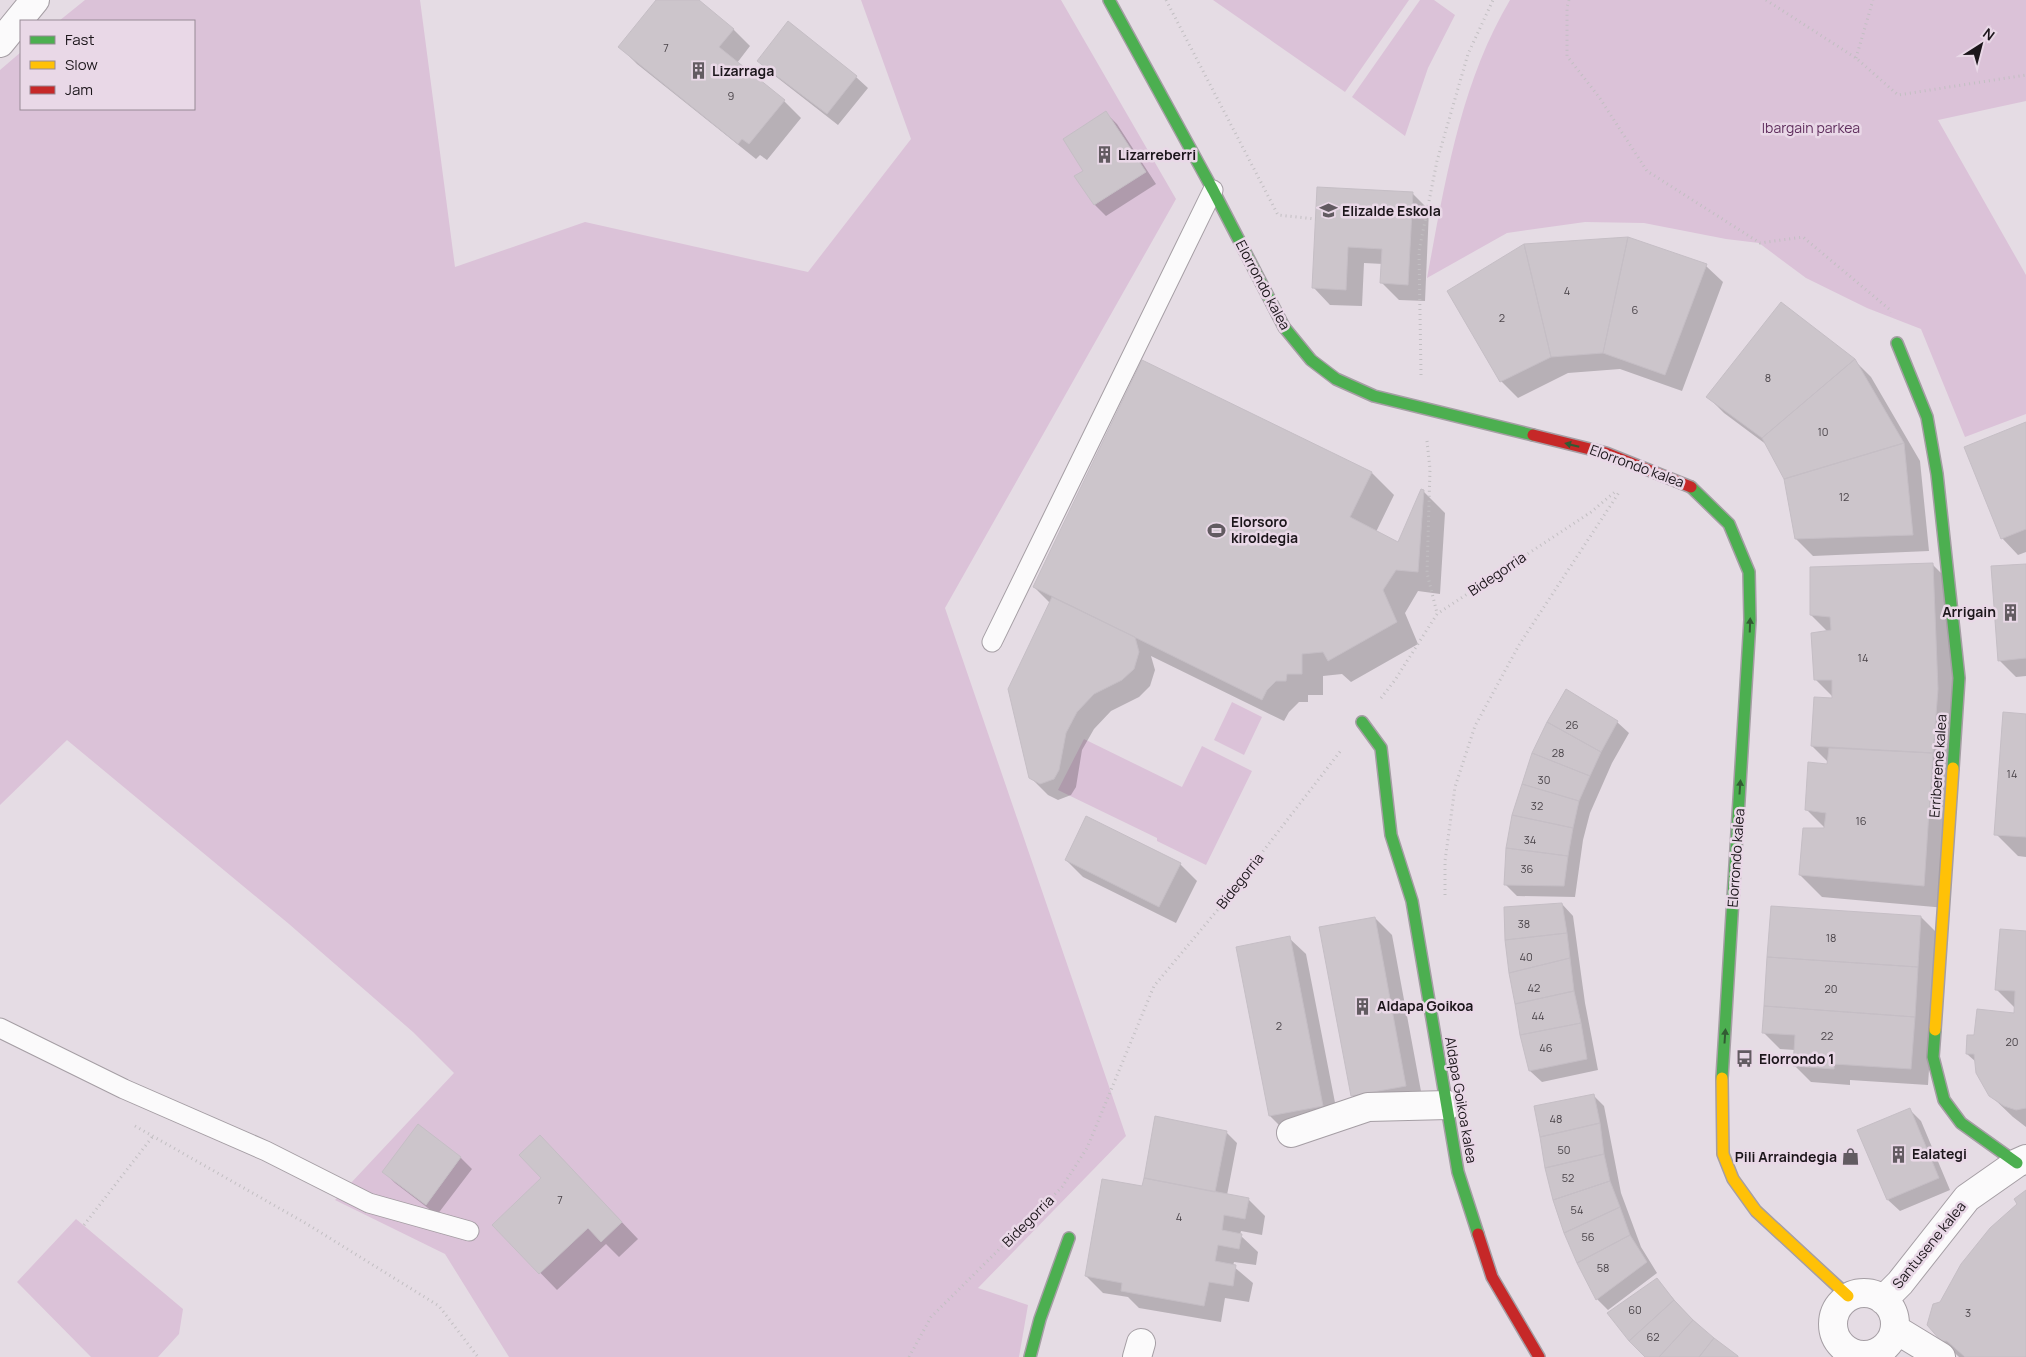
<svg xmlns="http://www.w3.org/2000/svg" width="2026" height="1357" font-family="Manrope,sans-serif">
  <rect width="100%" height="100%" fill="#e5dce4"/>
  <path fill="#dbc2d8" d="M85,0H420L455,267L585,222L808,272L911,139L861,0H1061L1176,199L945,608L1126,1136L978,1288L1028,1305L1019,1357H509L445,1254L335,1200L454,1073L413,1032L289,924L67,740L0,805V70L21,52V109H194V21H59Z
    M1213,0H1409L1345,92Z
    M1420,0H1434L1455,15L1428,68L1405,136L1352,97Z
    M1510,0H2026V101L1938,120L2026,275V414L1965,437L1921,329L1867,308L1806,278L1759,243L1726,239L1644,223L1585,222L1507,233L1427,278C1445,183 1460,84 1510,0Z
    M1232,702L1262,717L1244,755L1214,740Z
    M1084,739L1182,787L1202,746L1252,771L1206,865L1157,841V838L1058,790Z
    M76,1219L183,1309L179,1334L158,1357H91L17,1282Z"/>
  <path fill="#0003" d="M658,0H697L734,30L750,46L737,63L784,101L801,118L767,160L760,155L756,159L637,64L620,47Z
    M788,23L856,77L868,88L838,125L770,72L759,61Z
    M1106,113L1117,124L1156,184L1106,216L1095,205L1076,176L1085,171Z
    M1319,188L1412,193L1429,210L1425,301L1399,300L1382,283L1383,264L1364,263L1362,306L1330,305L1314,288Z
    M1706,266L1723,282L1682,391L1620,369L1568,373L1518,398L1501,381Z
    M1854,360L1871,377L1920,461L1929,551L1813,556L1796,539L1785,479L1767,445L1724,413L1708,397Z
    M2026,423V552L2018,555L2002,538Z
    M1372,473L1394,495L1376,532L1398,544L1423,491L1445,513L1440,594L1418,591L1405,613L1418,644L1351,682L1342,674L1323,676V695H1308V702H1299L1289,712L1284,721L1151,656L1155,670L1150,686L1139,697L1111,711L1094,729L1082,750L1076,787L1071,795L1058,800L1048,795L1031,778L1050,603L1034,587Z
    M1933,565L1955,587L1946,908L1822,897L1800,875L1826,829L1806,809L1828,762L1812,746L1835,699L1815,679L1828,632L1811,615Z
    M2026,565V676L2016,677L1999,660Z
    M2026,715V857L2018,856L1996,834Z
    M1617,722L1629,733L1612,763L1590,813L1583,840L1575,897L1517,896L1506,885Z
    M1066,860L1180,864L1197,881L1176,923L1083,877Z
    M1562,904L1573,916L1585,1003L1598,1070L1542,1082L1530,1071Z
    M1921,917L1938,934L1928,1085L1850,1080V1085L1811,1082L1794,1065L1795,1050L1780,1049L1763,1032Z
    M1375,918L1392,935L1423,1102L1369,1112L1352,1095Z
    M2026,932V1127L2013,1117L1990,1095L1976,1062L1967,1054L2015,1014V1008L1996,989Z
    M1289,938L1306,954L1339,1123L1287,1133L1270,1116Z
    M1593,1095L1604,1106L1621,1193L1641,1247L1657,1273L1608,1310L1597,1299Z
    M1910,1110L1921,1121L1950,1190L1900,1211L1888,1200L1859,1131Z
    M418,1126L461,1158L472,1169L437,1215L395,1183L384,1172Z
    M1226,1132L1237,1143L1227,1195L1248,1199L1265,1216L1262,1235L1241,1231L1240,1235L1258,1252L1256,1265L1234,1262L1233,1266L1253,1283L1249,1302L1225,1298L1221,1322L1139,1308L1128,1297L1103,1293L1086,1276L1143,1188Z
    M556,1153L638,1239L619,1257L606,1244L557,1290L494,1225L543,1178Z
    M2026,1192V1357H1959L1942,1341L1941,1303L2019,1204Z
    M1657,1280L1684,1311L1713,1339L1739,1357H1646Z"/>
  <path fill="#ccc5cb" stroke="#c5bec5" d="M656,0H699L734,29L719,47L785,100L749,144L742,139L738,144L618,47Z
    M788,21L857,76L827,114L757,61Z
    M1106,111L1146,172L1094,205L1074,176L1083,171L1063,139Z
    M1317,187L1413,192L1408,285L1380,283L1382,249L1348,247L1346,290L1312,288Z
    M1628,237L1603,353L1551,357L1524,244Z
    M1628,237L1707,264L1665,375L1603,353Z
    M1524,244L1551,357L1500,382L1447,291Z
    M1781,302L1855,359L1762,438L1706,397Z
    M1855,359L1904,443L1784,479L1762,438Z
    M1142,360L1372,472L1350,517L1398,542L1421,489L1424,490L1418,572L1396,570L1383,590L1397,622L1328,661L1323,652L1302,654V674H1287L1286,681H1276L1267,690L1262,700L1033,587Z
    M2026,422V529L2001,539L1964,447Z
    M1904,443L1913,535L1795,539L1784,479Z
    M1933,563L1938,689L1933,753L1811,746L1814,697L1832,698V680H1814L1811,633L1831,630L1830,617L1810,615V567Z
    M2026,564V658L1998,661L1991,566Z
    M1052,597L1135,637L1139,652L1134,669L1122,680L1094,694L1077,712L1066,733L1059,770L1054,779L1040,784L1029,778L1008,689Z
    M1566,689L1618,721L1601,752L1547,722Z
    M2003,712L2026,714V837L1994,835Z
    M1547,722L1601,752L1590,776L1532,753Z
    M1829,748L1933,753L1924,886L1799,875L1803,828H1824L1826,813L1805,810L1808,762L1827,764Z
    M1532,753L1590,776L1579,801L1522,784Z
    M1522,784L1579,801L1573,828L1512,815Z
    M1512,815L1573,828L1568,856L1506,848Z
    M1086,816L1181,863L1159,907L1065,860Z
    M1506,848L1568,856L1564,886L1504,885Z
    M1562,903L1567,933L1505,940L1504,907Z
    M1771,906L1921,916L1918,967L1767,957Z
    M1375,917L1406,1086L1351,1096L1319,927Z
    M2000,929L2026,931V1108L2016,1110L2004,1106L1989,1096L1976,1073L1974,1054H1966L1967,1035H1974L1977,1009L2014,1013L2015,991L1995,990Z
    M1567,933L1570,958L1509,973L1505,940Z
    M1290,936L1323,1106L1269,1116L1236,947Z
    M1767,957L1918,967L1915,1017L1764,1006Z
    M1570,958L1574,991L1515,1004L1509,973Z
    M1574,991L1581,1023L1520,1035L1515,1004Z
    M1764,1006L1915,1017L1911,1069L1834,1064V1069L1793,1066L1795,1035L1762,1033Z
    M1581,1023L1587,1059L1529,1071L1520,1035Z
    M1594,1094L1600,1123L1540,1137L1534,1106Z
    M1910,1108L1939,1178L1887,1200L1857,1130Z
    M1155,1116L1227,1131L1215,1192L1144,1178Z
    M1600,1123L1604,1154L1545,1168L1540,1137Z
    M418,1124L461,1157L426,1205L382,1172Z
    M540,1135L622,1222L601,1242L588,1228L539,1274L492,1225L541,1178L519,1155Z
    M1604,1154L1610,1181L1553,1200L1545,1168Z
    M1144,1178L1249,1198L1245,1219L1224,1215L1222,1230L1242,1234L1239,1249L1218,1245L1215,1261L1236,1265L1233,1286L1209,1282L1204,1306L1121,1291L1122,1283L1085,1276L1102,1179L1142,1186Z
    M1610,1181L1620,1207L1564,1233L1553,1200Z
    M2026,1190V1357H1965L1947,1341H1941L1927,1325L1933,1304L1940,1302L1961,1264L1990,1228L2017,1204L2014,1199Z
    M1620,1207L1630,1235L1577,1263L1564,1233Z
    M1630,1235L1647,1262L1596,1300L1577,1263Z
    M1657,1278L1674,1300L1629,1341L1607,1313Z
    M1674,1300L1693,1320L1659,1357H1645L1629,1341Z
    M1693,1320L1714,1338L1699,1357H1659Z
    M1714,1338L1738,1356L1737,1357H1699Z"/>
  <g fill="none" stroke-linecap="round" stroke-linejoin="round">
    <defs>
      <path id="lane" d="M992,642L1213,190
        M0,1028L124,1089L266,1151L369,1203L469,1231"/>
      <path id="street" d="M0,43L35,0
        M1291,1133L1368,1107L1448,1105
        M1833 1324a31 31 0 1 1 62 0a31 31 0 1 1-62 0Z
        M1883,1300L1900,1283L1967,1198L2017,1163L2026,1159
        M1895,1329L1941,1357
        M1137,1357L1141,1343"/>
      <path id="fast" d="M1109,0L1213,190L1284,327L1311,360L1336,379L1374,396L1533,435
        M1897,343L1927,417L1937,474L1959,678L1953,768
        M1691,487L1729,524L1749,572L1750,620L1722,1078
        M1362,722L1381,748L1391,835L1412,901L1458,1172L1478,1234
        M1935,1030L1933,1057L1944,1100L1961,1123L2017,1163
        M1030,1357L1040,1319L1069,1238"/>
      <path id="slow" d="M1935,1030L1953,768
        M1722,1078L1723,1154L1733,1179L1756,1211L1848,1296"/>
      <path id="jam" d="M1533,435L1606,453L1691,487
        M1478,1234L1492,1277L1539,1357"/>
    </defs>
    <use href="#lane" stroke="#a59ea4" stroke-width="21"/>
    <use href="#street" stroke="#a59ea4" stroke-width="30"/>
    <use href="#fast" stroke="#a59ea4" stroke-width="14"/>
    <use href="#slow" stroke="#a59ea4" stroke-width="14"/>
    <use href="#jam" stroke="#a59ea4" stroke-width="14"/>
    <path stroke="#c2bfc2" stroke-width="3" stroke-dasharray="1 4" stroke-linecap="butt" d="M1166,0L1278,215L1316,219
      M1569,0L1567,7V56L1599,97L1647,171L1760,243L1803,237L1889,309L1890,313
      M1766,0L1856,58L1898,95L2026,75
      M1856,58L1873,0
      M1421,375L1419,251L1437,161L1468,54L1493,0
      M1427,441L1430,469L1427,573L1437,613
      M1381,698L1395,680L1437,614L1591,512L1616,491
      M1445,895V861L1455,787L1475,726L1519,645L1620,491
      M135,1126L307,1224L439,1306L478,1357
      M84,1225L153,1136
      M909,1357L931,1317L1062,1187L1087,1148L1154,986L1220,907L1342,749"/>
    <use href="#lane" stroke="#fbfafb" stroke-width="19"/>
    <use href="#street" stroke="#fbfafb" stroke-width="28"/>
    <use href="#fast" stroke="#4caf50" stroke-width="11"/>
    <use href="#slow" stroke="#ffc107" stroke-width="11"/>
    <use href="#jam" stroke="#c62828" stroke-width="11"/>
  </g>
  <defs><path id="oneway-solid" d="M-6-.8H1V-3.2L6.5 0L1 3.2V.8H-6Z" transform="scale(1.25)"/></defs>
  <g fill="#325b33">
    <use href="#oneway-solid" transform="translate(1572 445) rotate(-166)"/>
    <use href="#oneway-solid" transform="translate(1750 625) rotate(-88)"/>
    <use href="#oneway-solid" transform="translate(1740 787) rotate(-86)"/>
    <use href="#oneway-solid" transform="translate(1725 1036) rotate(-86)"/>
  </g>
  <defs>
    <symbol id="building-bare" viewBox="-9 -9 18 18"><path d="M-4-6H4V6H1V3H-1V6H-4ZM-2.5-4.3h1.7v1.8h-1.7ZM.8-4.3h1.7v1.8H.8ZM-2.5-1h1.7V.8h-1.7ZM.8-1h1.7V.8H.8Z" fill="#625b61" stroke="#e9d8e7" stroke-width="2.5" paint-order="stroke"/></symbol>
    <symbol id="school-bare" viewBox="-9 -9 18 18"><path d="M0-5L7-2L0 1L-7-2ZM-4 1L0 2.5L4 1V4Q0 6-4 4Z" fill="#625b61" stroke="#e9d8e7" stroke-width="2.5" paint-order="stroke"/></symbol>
    <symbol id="stadium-bare" viewBox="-9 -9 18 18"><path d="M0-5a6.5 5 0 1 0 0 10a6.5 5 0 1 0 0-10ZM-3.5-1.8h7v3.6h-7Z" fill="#625b61" stroke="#e9d8e7" stroke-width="2.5" paint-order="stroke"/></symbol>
    <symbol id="bus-bare" viewBox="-9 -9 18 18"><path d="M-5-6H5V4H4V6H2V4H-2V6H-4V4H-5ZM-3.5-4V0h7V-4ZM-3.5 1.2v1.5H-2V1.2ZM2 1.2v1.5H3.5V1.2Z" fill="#625b61" stroke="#e9d8e7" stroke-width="2.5" paint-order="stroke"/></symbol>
    <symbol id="shop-bare" viewBox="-9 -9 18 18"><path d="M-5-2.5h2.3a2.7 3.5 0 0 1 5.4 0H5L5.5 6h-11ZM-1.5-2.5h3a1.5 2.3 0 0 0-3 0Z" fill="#625b61" stroke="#e9d8e7" stroke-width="2.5" paint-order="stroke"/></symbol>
  </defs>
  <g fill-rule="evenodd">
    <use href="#building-bare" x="686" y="58" width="25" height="25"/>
    <use href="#building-bare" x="1092" y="142" width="25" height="25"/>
    <use href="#school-bare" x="1316" y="198" width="25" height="25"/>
    <use href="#stadium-bare" x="1204" y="518" width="25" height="25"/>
    <use href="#building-bare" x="1998" y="600" width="25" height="25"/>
    <use href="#building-bare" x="1350" y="994" width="25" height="25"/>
    <use href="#bus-bare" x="1732" y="1046" width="25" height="25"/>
    <use href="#building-bare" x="1886" y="1142" width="25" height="25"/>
    <use href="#shop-bare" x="1838" y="1144" width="25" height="25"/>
  </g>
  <g text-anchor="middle" stroke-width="5" stroke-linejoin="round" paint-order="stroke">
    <g font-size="11" fill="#4a4449">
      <text x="666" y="52">7</text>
      <text x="731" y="100">9</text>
      <text x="1567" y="295">4</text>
      <text x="1635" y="314">6</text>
      <text x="1502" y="322">2</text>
      <text x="1768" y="382">8</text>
      <text x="1823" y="436">10</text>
      <text x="1844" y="501">12</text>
      <text x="1863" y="662">14</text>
      <text x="1572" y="729">26</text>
      <text x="1558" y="757">28</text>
      <text x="2012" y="778">14</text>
      <text x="1544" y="784">30</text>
      <text x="1537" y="810">32</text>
      <text x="1861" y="825">16</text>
      <text x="1530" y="844">34</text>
      <text x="1527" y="873">36</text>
      <text x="1524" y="928">38</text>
      <text x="1831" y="942">18</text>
      <text x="1526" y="961">40</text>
      <text x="1534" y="992">42</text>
      <text x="1831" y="993">20</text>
      <text x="1538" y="1020">44</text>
      <text x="1279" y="1030">2</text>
      <text x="1827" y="1040">22</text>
      <text x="2012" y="1046">20</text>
      <text x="1546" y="1052">46</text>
      <text x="1556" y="1123">48</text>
      <text x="1564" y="1154">50</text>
      <text x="1568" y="1182">52</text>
      <text x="560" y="1204">7</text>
      <text x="1577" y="1214">54</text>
      <text x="1179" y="1221">4</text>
      <text x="1588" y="1241">56</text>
      <text x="1603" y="1272">58</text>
      <text x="1635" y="1314">60</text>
      <text x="1968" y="1317">3</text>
      <text x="1653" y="1341">62</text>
    </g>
    <g font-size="14" font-weight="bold" fill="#1c161b" stroke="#e9d8e7" text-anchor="start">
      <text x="712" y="76">Lizarraga</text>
      <text x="1118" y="160">Lizarreberri</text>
      <text x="1342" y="216">Elizalde Eskola</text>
      <text x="1231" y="527">Elorsoro<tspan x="1231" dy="16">kiroldegia</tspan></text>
      <text x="1996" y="617" text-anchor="end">Arrigain</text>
      <text x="1377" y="1011">Aldapa Goikoa</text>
      <text x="1759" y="1064">Elorrondo 1</text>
      <text x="1912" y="1159">Ealategi</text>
      <text x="1837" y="1162" text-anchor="end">Pili Arraindegia</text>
    </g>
    <g font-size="14" fill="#602f5e" stroke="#e9d8e7">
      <text x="1811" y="133">Ibargain parkea</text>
    </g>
    <g font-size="14" fill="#1c161b" stroke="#e9d8e7">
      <text transform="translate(1263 285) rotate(62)" y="5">Elorrondo kalea</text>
      <text transform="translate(1637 466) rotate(20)" y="5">Elorrondo kalea</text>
      <text transform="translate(1497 574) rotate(-34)" y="5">Bidegorria</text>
      <text transform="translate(1938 766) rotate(-86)" y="5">Erriberene kalea</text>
      <text transform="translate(1736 858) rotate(-86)" y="5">Elorrondo kalea</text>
      <text transform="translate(1240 881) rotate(-52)" y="5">Bidegorria</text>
      <text transform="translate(1461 1100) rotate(80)" y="5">Aldapa Goikoa kalea</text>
      <text transform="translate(1028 1221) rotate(-45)" y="5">Bidegorria</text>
      <text transform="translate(1929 1245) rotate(-51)" y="5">Santusene kalea</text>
    </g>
  </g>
  <rect x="20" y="20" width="175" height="90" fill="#e9d8e7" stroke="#978a95"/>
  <rect x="30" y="36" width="25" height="8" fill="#4caf50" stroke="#978a95"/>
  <text x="65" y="45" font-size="15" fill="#1c161b">Fast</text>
  <rect x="30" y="61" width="25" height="8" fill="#ffc107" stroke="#978a95"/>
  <text x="65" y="70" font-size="15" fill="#1c161b">Slow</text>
  <rect x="30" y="86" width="25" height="8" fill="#c62828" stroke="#978a95"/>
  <text x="65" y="95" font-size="15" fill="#1c161b">Jam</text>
  <g transform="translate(1981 45) rotate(36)" stroke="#e9d8e7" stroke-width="4" paint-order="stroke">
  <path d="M0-4L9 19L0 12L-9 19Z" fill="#1c161b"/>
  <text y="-8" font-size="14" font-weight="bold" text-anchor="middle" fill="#1c161b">N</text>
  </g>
</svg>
